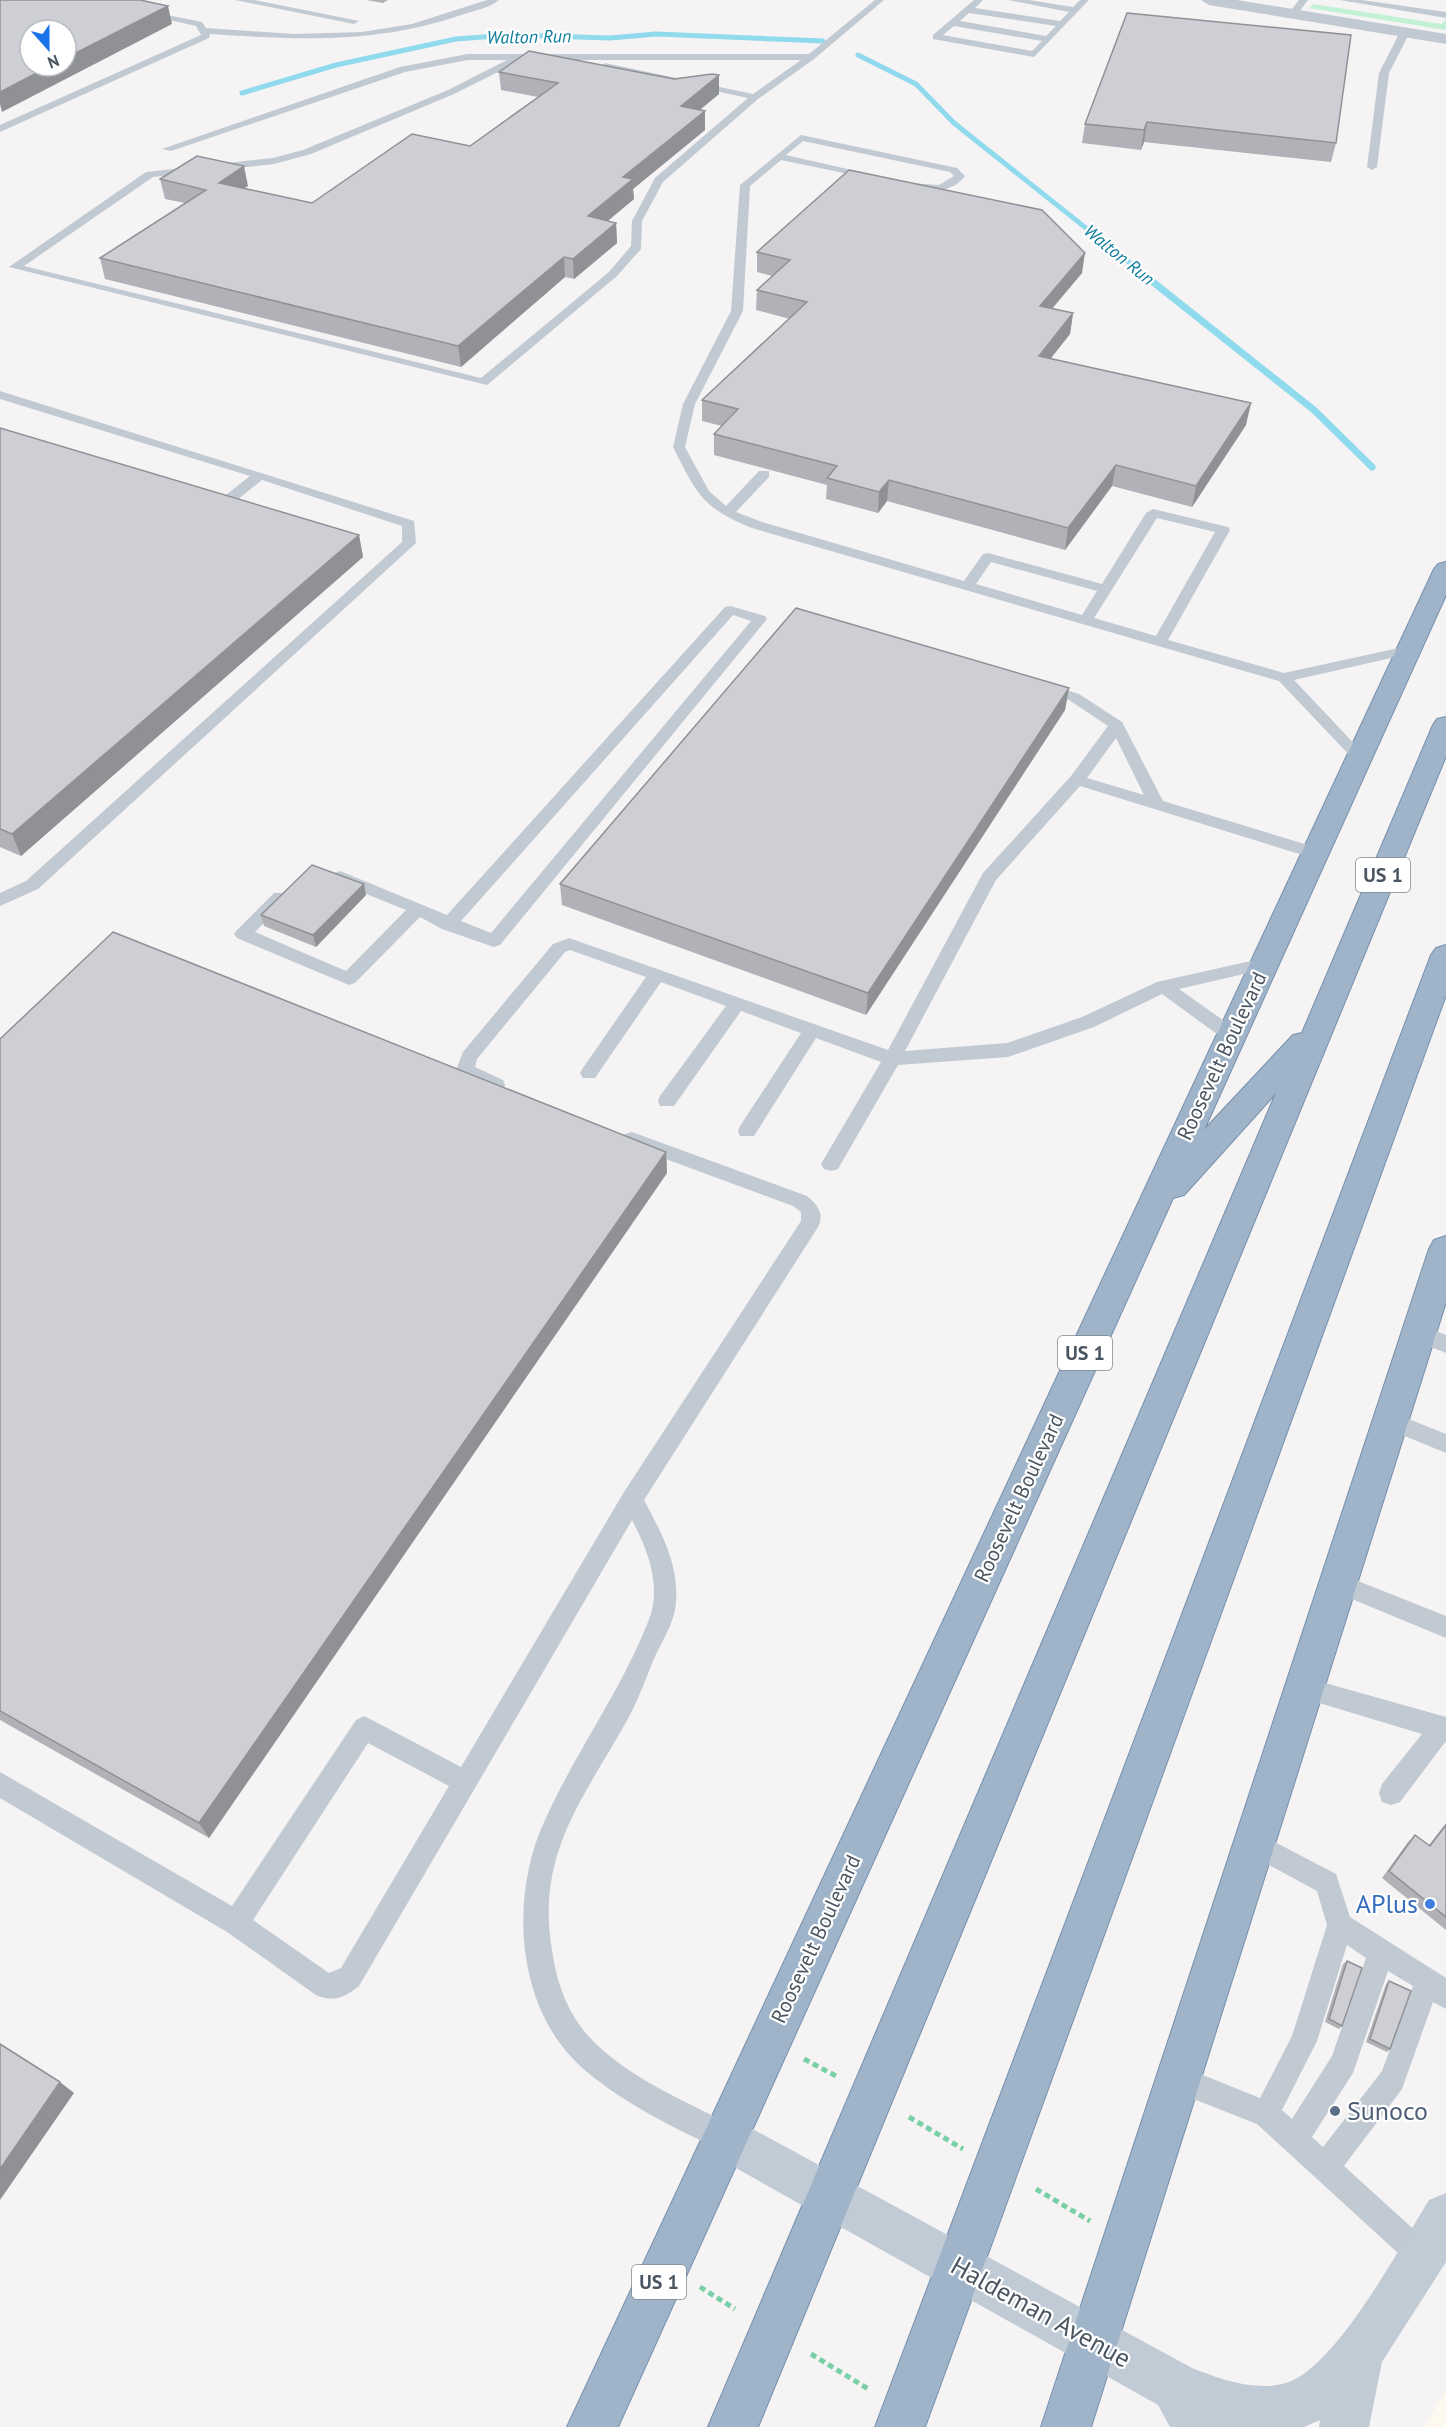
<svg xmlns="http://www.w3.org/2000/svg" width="1446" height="2427" font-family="'PT Sans',sans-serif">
  <rect width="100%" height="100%" fill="#f5f3f3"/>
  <path fill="#fdf9ef" d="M1446,2390V2427H1424Z"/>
  <path fill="#c3f1d5" d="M1313,4L1442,24L1446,19V30L1309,8Z"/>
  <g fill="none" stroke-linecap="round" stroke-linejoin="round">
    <path stroke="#90daee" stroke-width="5" d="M858,55L916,84L954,123L1155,283
      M242,93L336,65L456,39L511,35L610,38L656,34L823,41"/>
    <path stroke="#90daee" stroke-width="7" d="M1153,282L1314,410L1372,467"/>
    <defs>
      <path id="trunk" d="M1446,562V595L1204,1130L1293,1035L1302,1033L1433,725L1437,719L1446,717V756L758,2427H708L1276,1093L1184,1195L1173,1198L618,2427H567L1434,569L1438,564Z
        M1446,945V995L925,2427H875L1431,955L1436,948Z
        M1446,1236V1302L1091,2427H1041L1429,1249L1434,1240Z"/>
    </defs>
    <use href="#trunk" stroke="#7690ad" stroke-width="2"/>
    <path stroke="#7ad0a6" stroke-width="5" stroke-dasharray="6 4" stroke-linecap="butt" d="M804,2059L836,2076
      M909,2117L963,2149
      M1036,2189L1090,2221
      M700,2287L735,2309
      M811,2354L870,2390"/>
    <path fill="#c1cad2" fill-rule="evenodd" d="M235,0H254L359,21L354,24Z
      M487,0H499C490,8 473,11 461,15C378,44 296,40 210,34L209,38L0,132V125L201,35L196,26L142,14V10L202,22L206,28L294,34L362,32L412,24Z
      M875,0H884L814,59L758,99L663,182L642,221L641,249L617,276L487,385L9,267L146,172L273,158L303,150L448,90L507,60H468L405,72L171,151L162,149L400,67L468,54H809ZM522,60H801L753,94L605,63L603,65L608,68L748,98L655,178L632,221L631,246L609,272L481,378L24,266L153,177L274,164L311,154L454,94Z
      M974,0H983L975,8L1060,21L1069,12L1008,0H1029L1073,7L1080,0H1089L1034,57L933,39V35ZM969,13L1056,26L1046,36L960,21ZM954,26L1042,41L1032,51L943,35Z
      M1299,0H1308L1296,16H1290L1288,14Z
      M1340,0H1362L1446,12V18Z
      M1405,29L1410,32L1389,73L1377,167L1372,170L1367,167L1379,73L1400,32Z
      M801,135L957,168L965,176C951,193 934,192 914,188L910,187V183L939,185L954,176L950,172L803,141L786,155L878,176L873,179L781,160L750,186L743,311L695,404L685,447L709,491L726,506L759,471H769V477L736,512L762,522L964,581L983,554L988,553L1102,584L1146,513L1153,509L1228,527L1230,530L1168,640L1284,673L1408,646L1413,647L1415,650L1413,653L1294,680L1364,754L1367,757L1364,760H1354L1279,681L752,528C702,508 697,494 673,447L683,404L731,311L740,185ZM1157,518L1215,532L1156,636L1094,618ZM991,562L1097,591L1082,615L976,584Z
      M0,391L414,521L416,543L38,889L0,906V893L26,881L402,542V526L262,480L227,508H217V502L250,476L0,399Z
      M730,606L765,616L767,619L500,945L494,947L442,929L420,917L355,983L349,985L237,938L234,934L237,930L274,893H286L288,897L286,901L255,932L346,971L406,910L334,881L332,877L334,873L340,871L447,915L725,607ZM733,615L751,621L491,933L461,921Z
      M1042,683L1079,694L1122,722L1163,801L1321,849L1323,853L1321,857H1309L1080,786L996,880L905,1051L1007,1043L1082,1017L1157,982L1264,958L1270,960L1273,964L1270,968L1179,989L1237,1030L1240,1035L1237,1040H1225L1162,994L1094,1027L1008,1057L898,1065L838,1169L831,1171L824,1169L821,1164L881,1062L816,1038L754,1136H740L738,1131L740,1126L801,1033L741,1011L674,1106H660L658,1101L660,1096L726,1006L661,982L595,1078H583L580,1073L583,1068L646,977L570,950L565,952L477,1059L475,1067L503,1080L505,1085L503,1090H489L459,1075L456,1070L463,1052L553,944L569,938L888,1050L983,873L1071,776L1108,726L1069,700L1037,691L1035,688L1037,685ZM1116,738L1144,795L1087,778Z
      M632,1132L807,1196C817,1204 825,1214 818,1227L644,1500C661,1532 679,1564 676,1602C675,1623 661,1642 653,1661C646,1678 640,1695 632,1711C588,1794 535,1849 552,1950C557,1985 569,2018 595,2043C634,2081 688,2102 735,2127L739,2137L735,2147L725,2151C679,2132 612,2097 577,2063C515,2003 510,1894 545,1820C577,1749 624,1687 651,1614C660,1580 647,1549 632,1520L359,1986C345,1997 334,2003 316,1995L227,1932L0,1798V1772L232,1906L356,1720L364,1716L372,1720L461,1767L624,1492L801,1221V1212L793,1206L625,1144L623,1139L625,1134ZM368,1743L449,1786L341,1968L329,1973L253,1920Z
      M1418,1324L1446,1335V1353L1411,1339L1408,1333L1411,1327Z
      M1391,1412L1446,1434V1453L1383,1427L1380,1421L1383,1415Z
      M1338,1573L1446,1616V1638L1330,1590L1327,1583L1330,1576Z
      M1304,1677L1446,1717V1741L1400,1802L1391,1805L1382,1802L1379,1793L1382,1784L1422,1734L1296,1696L1292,1688L1296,1680Z
      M1254,1831L1336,1874L1350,1917L1446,1978V2009L1433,2002L1402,2089L1344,2166L1431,2245L1435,2255L1431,2265L1421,2269L1411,2265L1257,2124L1168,2089L1164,2079L1168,2069L1178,2065L1260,2098L1292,2036L1327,1925L1317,1891L1245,1852L1242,1843L1245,1834ZM1347,1945L1366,1958L1332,2056L1292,2119L1282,2110L1317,2041ZM1388,1971L1413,1986L1382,2071L1323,2147L1312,2137L1353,2073Z"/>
    <path fill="#c1cad2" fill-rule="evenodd" d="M1201,0H1237L1446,34V44L1209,5Z"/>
    <path fill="#c1cbd6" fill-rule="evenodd" d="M725,2114L1192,2368C1220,2379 1255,2392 1286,2383C1336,2368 1401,2245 1429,2200L1446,2193V2262L1382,2362L1369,2427H1319L1320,2420L1304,2427H1170L1158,2405L709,2153L702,2137L709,2121Z"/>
    <use href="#trunk" fill="#9fb4c9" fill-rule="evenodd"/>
  </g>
  <path fill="#b0b2b7" d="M366,0H388L383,3Z
    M1127,13L1336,143L1331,162L1144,142L1141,150L1082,143L1085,124Z
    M499,72L719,94L700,110L705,111V130L633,189L634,199L608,221L616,223L617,243L574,279L565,277L461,367L105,279L100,258L185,203L165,199L160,179L248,186L244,188L312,203L470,146L538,97L501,90Z
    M757,252L1082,273L1052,309L1073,313L1070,334L1051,358L1246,425L1192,507L1112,486L1065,550L887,501L878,513L826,499L827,485L714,455V434L722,426L702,421V400L790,319L756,310L757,290L772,276L757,272Z
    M0,428L359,535L363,557L21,856L0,847Z
    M1069,688L1065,710L866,1015L562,905L560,884Z
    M366,895L316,947L264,926L261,915Z
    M0,1039L666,1152L667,1173L209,1838L0,1720Z
    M1446,1823V1930L1382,1878L1408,1842L1415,1835L1429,1845Z
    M1347,1961L1342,2026L1339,2029L1325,2022L1343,1964Z
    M1389,1981L1390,2049L1387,2052L1366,2042L1386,1984Z"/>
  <path fill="#909195" d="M168,6L172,24L2,112L0,104V92L50,66H66V58Z
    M719,75V94L681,125V106Z
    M705,111V130L633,189L634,199L589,236L588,216L623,177Z
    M1147,122L1144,142L1141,150L1144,130Z
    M244,166L248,186L223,202L219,183Z
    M616,223L617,243L574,279L573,259Z
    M1085,253L1082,273L1037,326L1040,306Z
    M564,257L565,277L461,367L458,346Z
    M1073,313L1070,334L1036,377L1039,356Z
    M1251,403L1246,425L1192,507L1196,486Z
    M1116,465L1112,486L1065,550L1068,528Z
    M889,480L887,501L878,513L879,492Z
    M359,535L363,557L21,856L12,834Z
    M1069,688L1065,710L866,1015L868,993Z
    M364,884L366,895L316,947L313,935Z
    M666,1152L667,1173L209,1838L199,1823Z
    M60,2082L74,2093L0,2200V2169Z"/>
  <path fill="#cdcfd5" stroke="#909195" stroke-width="1.5" d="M0,0H140L168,6L66,58V30H30V66H50L0,92Z
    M1127,13L1351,35L1336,143L1147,122L1144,130L1085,124Z
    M529,51L674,79L712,74L719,75L681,106L705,111L623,177L633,179L588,216L616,223L573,259L564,257L458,346L100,258L206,190L160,179L197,156L244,166L219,183L312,203L412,134L470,146L558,83L499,72Z
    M849,170L1042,210L1085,253L1040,306L1073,313L1039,356L1251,403L1196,486L1116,465L1068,528L889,480L879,492L827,478L837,466L714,434L738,409L702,400L807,302L757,290L790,260L757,252Z
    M0,428L359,535L12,834L0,829Z
    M796,608L1069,688L868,993L560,884Z
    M312,865L364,884L313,935L261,915Z
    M113,932L666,1152L199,1823L0,1711V1039Z
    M1446,1825V1917L1389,1871L1415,1835L1430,1846Z
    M1347,1961L1362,1968L1342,2026L1329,2019Z
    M1389,1981L1411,1991L1390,2049L1370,2039Z
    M0,2044L60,2082L0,2169Z"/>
  <circle fill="#3f7fe0" stroke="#fff" stroke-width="2" cx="1430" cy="1904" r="6"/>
  <circle fill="#5c6f8a" stroke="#fff" stroke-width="2" cx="1335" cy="2111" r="6"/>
  <g text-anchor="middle" stroke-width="4.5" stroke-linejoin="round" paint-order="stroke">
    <g font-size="18" font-style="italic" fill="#0c7c9b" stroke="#fff">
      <text transform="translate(529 37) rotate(-1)" y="6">Walton Run</text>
      <text transform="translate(1119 255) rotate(39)" y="6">Walton Run</text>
    </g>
    <g fill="#fff" stroke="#808990" stroke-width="1.5">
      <rect x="1356" y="858" width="54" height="34" rx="4.5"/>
      <rect x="1058" y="1336" width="54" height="34" rx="4.5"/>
      <rect x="632" y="2265" width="54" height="34" rx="4.5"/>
    </g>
    <g font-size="20" font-weight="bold" fill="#4a5661">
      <text x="1383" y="882">US 1</text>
      <text x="1085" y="1360">US 1</text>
      <text x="659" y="2289">US 1</text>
    </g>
    <g font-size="21" fill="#4a5661" stroke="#fff">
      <text transform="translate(1222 1056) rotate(-65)" y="7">Roosevelt Boulevard</text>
      <text transform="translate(1019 1498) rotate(-65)" y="7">Roosevelt Boulevard</text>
      <text transform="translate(816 1939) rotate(-65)" y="7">Roosevelt Boulevard</text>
    </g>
    <g font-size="26" fill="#366cbe" stroke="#fff" text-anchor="end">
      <text x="1418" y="1913">APlus</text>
    </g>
    <g font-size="26" fill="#4e5e75" stroke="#fff" text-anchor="start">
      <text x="1347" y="2120">Sunoco</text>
    </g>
    <g font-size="26" fill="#4a5661" stroke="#fff">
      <text transform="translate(1041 2312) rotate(29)" y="9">Haldeman Avenue</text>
    </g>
  </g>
  <g transform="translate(48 48) rotate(159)"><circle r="28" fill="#ffffff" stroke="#b7bbc0" stroke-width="1.5"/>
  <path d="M0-4.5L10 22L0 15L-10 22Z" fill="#1a73e8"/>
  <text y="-9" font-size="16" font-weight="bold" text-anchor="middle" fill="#4a5661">N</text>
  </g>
</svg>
